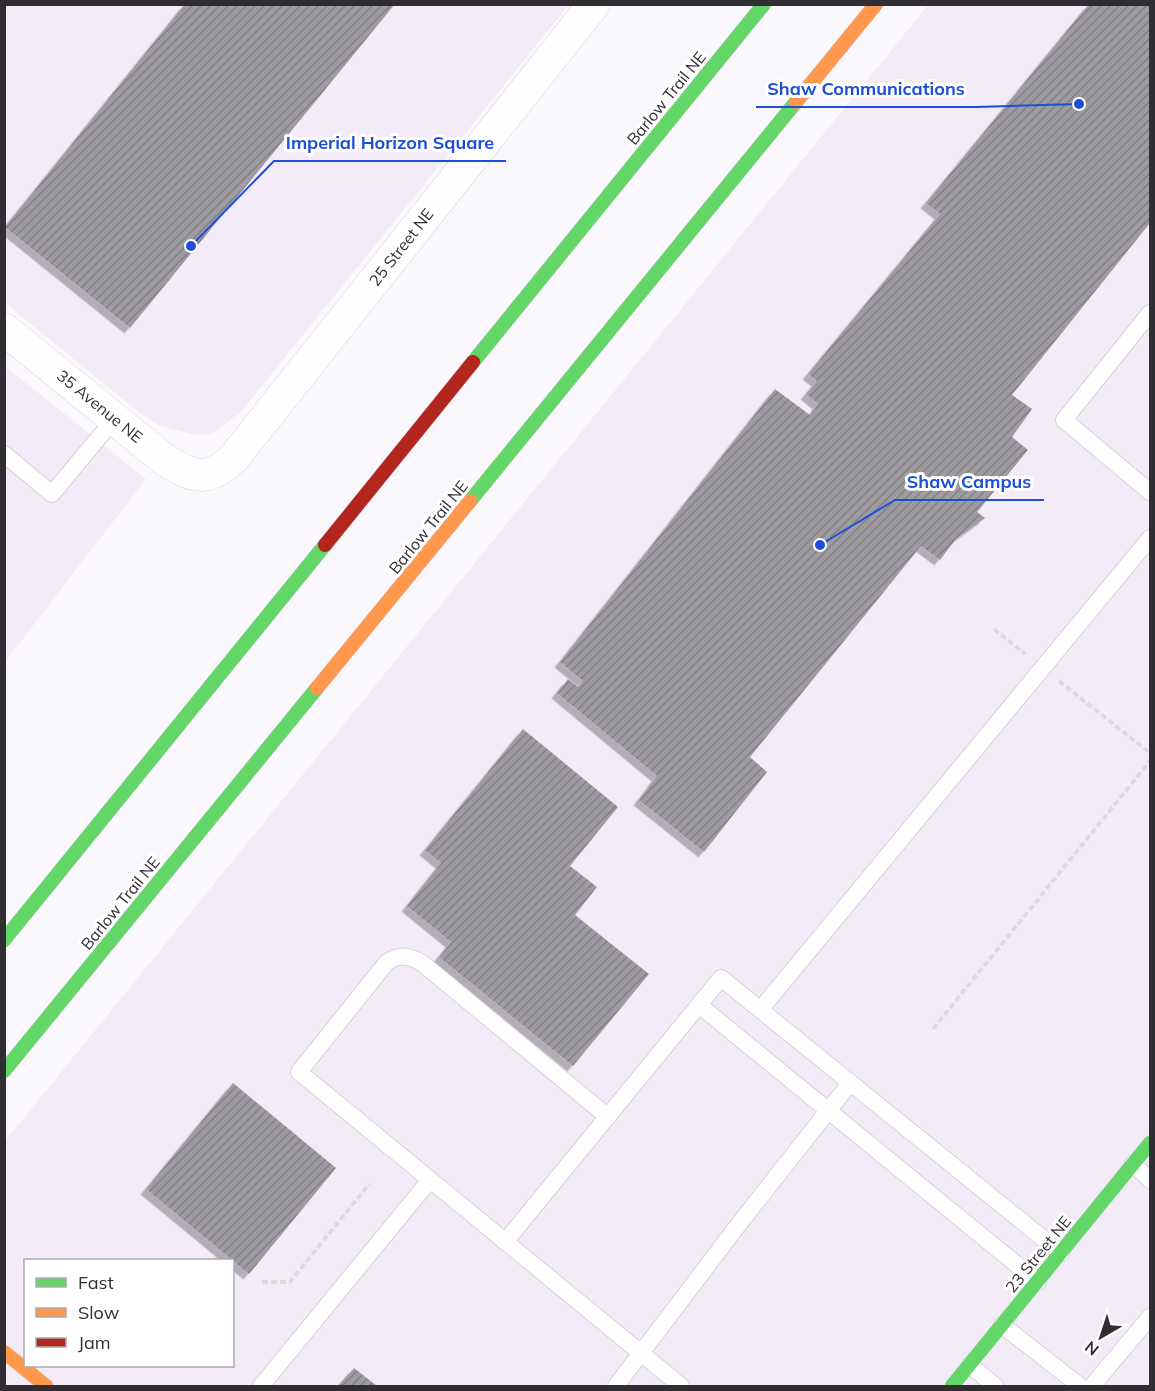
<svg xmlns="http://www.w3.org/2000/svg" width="1155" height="1391" font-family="Mulish,sans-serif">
  <defs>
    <pattern id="building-hatch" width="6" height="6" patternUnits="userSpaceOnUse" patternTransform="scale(1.5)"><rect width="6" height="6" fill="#9f9ca1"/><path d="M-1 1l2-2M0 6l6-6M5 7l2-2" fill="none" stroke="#828084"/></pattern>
    <filter id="shadow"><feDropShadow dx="-5.5" dy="5.5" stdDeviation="0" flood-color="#0004"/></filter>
  </defs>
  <rect width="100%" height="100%" fill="#fbf8fd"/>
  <path fill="#f3ecf8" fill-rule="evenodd" d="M4,5H569L240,413L212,434L195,435L160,426L141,414L5,303Z
    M928,5H1150V1386H5V1141ZM26,1260H232V1366H26Z
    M5,366L146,479L5,662Z"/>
  <path fill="url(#building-hatch)" filter="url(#shadow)" d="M185,4H395L130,328L5,227Z
    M1089,4H1150V223L1012,395L1032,409L1012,437L1028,450L977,512L985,518L956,539L940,560L921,546L750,757L767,772L704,852L639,800L657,776L557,693L568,679L578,687L583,681L560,662L775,389L810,415L818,404L806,394L817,381L808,374L940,214L926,203Z
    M523,729L618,807L570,866L597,887L575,915L649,974L573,1066L439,957L451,942L407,906L441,863L425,850Z
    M233,1083L336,1168L249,1274L146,1189Z
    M354,1368L377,1386H338Z"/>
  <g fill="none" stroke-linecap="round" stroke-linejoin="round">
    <defs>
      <path id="lane" d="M1150,313L1064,420L1150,492
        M4,454L52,494L115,418
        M699,1005L1038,1282
        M760,1010L1150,538
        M608,1117L422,963C408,955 400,954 387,962L299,1072L681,1386
        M1133,1164L1150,1180
        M505,1242L721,978L1061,1253
        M1002,1325L1080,1386
        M970,1365L995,1386
        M261,1386L430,1180
        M616,1386L739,1224L850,1083
        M1092,1386L1150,1317"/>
      <path id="street" d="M4,329L165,460C193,477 207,483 233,459L594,4"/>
      <path id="fast" d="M473,362L764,4
        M470,501L796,102
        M4,940L325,545
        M4,1071L317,688
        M952,1386L1150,1143"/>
      <path id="slow" d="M796,102L876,4
        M317,688L470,501
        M4,1352L46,1386"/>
      <path id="jam" d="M325,545L473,362"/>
    </defs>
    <use href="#lane" stroke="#d5d2d8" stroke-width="18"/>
    <use href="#street" stroke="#d5d2d8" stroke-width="33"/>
    <use href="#fast" stroke="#d5d2d8" stroke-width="15"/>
    <use href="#slow" stroke="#d5d2d8" stroke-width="15"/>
    <use href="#jam" stroke="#d5d2d8" stroke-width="15"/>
    <path stroke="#dcdbdc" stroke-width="4" stroke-dasharray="6 3" stroke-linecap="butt" d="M994,629L1025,654
      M1059,681L1150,753
      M933,1029L1150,761
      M262,1282H290L369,1184"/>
    <use href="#lane" stroke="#fefeff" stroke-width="16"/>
    <use href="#street" stroke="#fefeff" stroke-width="32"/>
    <use href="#fast" stroke="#63d668" stroke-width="14"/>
    <use href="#slow" stroke="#ff974d" stroke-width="14"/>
    <use href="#jam" stroke="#b3261e" stroke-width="14"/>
  </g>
  <g text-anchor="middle" stroke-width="6" stroke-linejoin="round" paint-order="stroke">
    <g font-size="16" fill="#302d33" stroke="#fff">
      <text transform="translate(666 98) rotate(-51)" y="6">Barlow Trail NE</text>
      <text transform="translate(401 247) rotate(-52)" y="6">25 Street NE</text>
      <text transform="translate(100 406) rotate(39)" y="6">35 Avenue NE</text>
      <text transform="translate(428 527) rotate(-51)" y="6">Barlow Trail NE</text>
      <text transform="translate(120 903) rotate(-51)" y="6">Barlow Trail NE</text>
      <text transform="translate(1038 1254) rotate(-51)" y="6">23 Street NE</text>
    </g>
  </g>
  <path fill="none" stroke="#1d4ed8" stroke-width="2" d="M1079 104L977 107H756M191 246L274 161H506M820 545L895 500H1044"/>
  <g fill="#1d4ed8" stroke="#fff" stroke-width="2">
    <circle cx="1079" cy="104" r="6"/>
    <circle cx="191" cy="246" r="6"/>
    <circle cx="820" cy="545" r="6"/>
  </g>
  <g font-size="18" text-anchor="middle" font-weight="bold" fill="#1d4ed8" stroke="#fff" stroke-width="6" stroke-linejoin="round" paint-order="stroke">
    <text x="866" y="95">Shaw Communications</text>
    <text x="390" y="149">Imperial Horizon Square</text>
    <text x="969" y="488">Shaw Campus</text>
  </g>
  <rect width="1155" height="1391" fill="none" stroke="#302d33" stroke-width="12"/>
  <rect x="24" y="1259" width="210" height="108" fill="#ffffff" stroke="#acabad" stroke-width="1.5"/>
  <rect x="36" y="1278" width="30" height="9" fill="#63d668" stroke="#acabad" stroke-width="1.5"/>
  <text x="78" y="1289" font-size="18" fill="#302d33">Fast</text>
  <rect x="36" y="1308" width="30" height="9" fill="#ff974d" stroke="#acabad" stroke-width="1.5"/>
  <text x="78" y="1319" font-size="18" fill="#302d33">Slow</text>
  <rect x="36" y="1338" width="30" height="9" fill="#b3261e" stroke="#acabad" stroke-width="1.5"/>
  <text x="78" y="1349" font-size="18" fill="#302d33">Jam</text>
  <g transform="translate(1101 1337) rotate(219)" stroke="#ffffff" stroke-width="4.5" paint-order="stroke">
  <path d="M0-4.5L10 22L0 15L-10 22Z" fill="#302d33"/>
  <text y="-9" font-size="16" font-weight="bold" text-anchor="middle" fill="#302d33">N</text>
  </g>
</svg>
